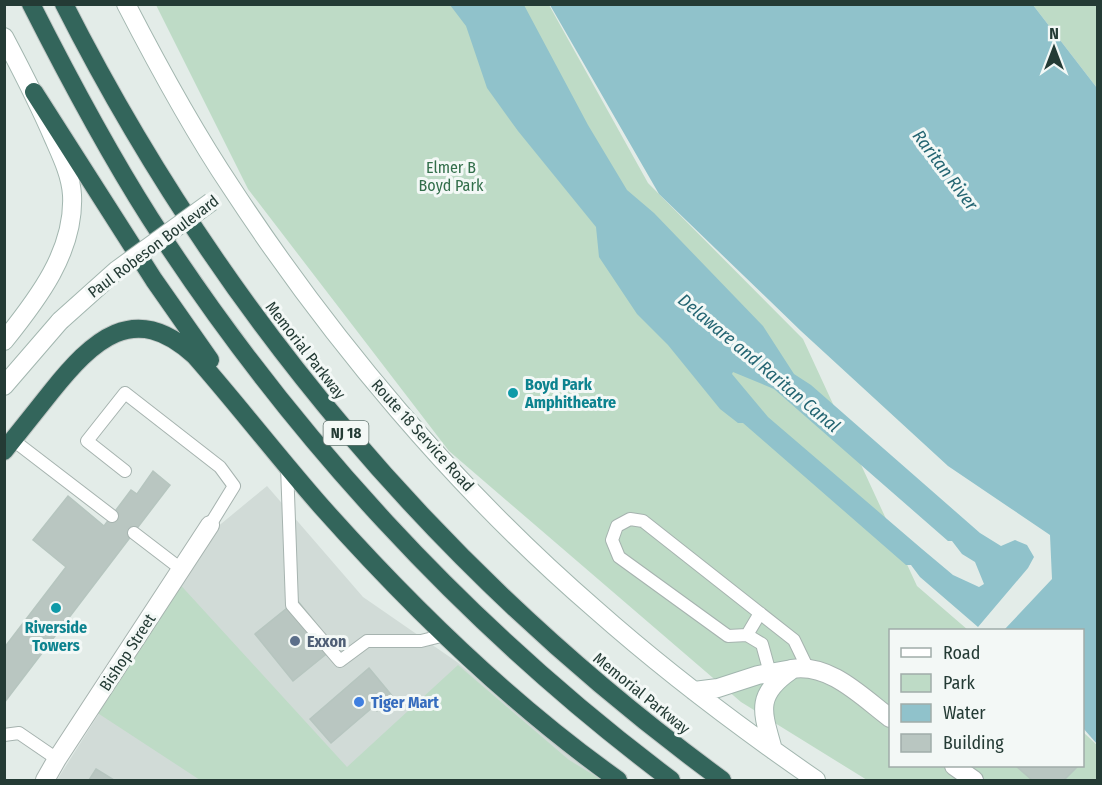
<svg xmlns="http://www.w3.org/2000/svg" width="1102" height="785" font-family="'Fira Sans Condensed',sans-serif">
  <rect width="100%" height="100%" fill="#e3ece8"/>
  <path fill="#d1dbd7" d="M267,486L363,597L457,662L572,755L613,780H57L216,528Z"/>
  <path fill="#bedbc6" d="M156,5H549L648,183L803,339L917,586L968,630H890V766H1082L1083,732L1097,745V780H867L741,702L449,451L248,189Z
    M1033,5H1097V88Z
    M175,579L347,767L458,665L569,760L602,780H200L93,710Z"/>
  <path fill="#90c2cb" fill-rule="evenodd" d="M450,5H524L588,125L627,190L654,213L763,326L794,374L811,385L980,533L1001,546L1015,540L1027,545L1034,557L1028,568L978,627L920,577L911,565H906L743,423H738L720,409L668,345L637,314L599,257L596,227L518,131L487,88L466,26ZM733,372L774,389L948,541H952L962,554L975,562L984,584L979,587L953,575L922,549L768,417L732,374Z
    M550,5H1033L1097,88V744L1083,728L1082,630H1004L1052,579L1050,535L948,466L801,331L659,194Z"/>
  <path fill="#b9c6c1" stroke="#b6c5bf" stroke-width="1.5" d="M153,471L170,485L4,703V648L66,567L33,540L68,496L104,526L131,490L137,494Z
    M297,600L335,647L293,681L255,634Z
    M369,668L393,697L377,711L373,707L331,743L310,719Z
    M1016,766H1078L1064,780H1032Z
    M96,769L114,780H89Z"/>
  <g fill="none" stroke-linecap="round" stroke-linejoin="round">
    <defs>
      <path id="lane" d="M13,440L112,516
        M287,466L292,605L340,661L367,641H421L445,635
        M125,471L87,441L125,393L220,467L234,486L210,525
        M134,533L181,569
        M747,635L760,613
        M770,673L762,644L747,635L728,636L619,557L612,540L617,526L630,519L643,521L794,640L808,669
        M4,735L19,733L57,759"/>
      <path id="street" d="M792,669C830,663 862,697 890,718
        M954,766L974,780
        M45,780L57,759L210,525"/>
      <path id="secondary" d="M126,4C158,66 192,129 231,187C331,340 457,490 595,609C665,671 739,727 816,780
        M4,37C22,71 39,104 54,139C62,157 71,176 72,195C75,251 37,300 4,341
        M4,386L60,321
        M694,691L718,688L758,675L792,669
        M773,750C763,713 754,696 790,671"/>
      <path id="highway" d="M31,4C68,77 106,149 150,218C289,434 466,626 671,780
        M64,4C221,314 442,575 722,780
        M34,92L154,280L210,360
        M4,451C20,431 35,412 51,392C92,341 134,299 195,356C238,405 278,457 321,506C411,607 508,702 618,780"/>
    </defs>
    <use href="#lane" stroke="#a6b3af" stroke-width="14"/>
    <use href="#street" stroke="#a6b3af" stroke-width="20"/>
    <use href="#secondary" stroke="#a2b6af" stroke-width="20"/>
    <use href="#highway" stroke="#c2c8c6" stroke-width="20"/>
    <use href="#lane" stroke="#fff" stroke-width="12"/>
    <use href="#street" stroke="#fff" stroke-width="18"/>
    <use href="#secondary" stroke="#fff" stroke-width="18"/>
    <use href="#highway" stroke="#33655b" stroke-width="18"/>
    <defs>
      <path id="secondary-bridge" d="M60,321L117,270L211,202"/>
    </defs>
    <use href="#secondary-bridge" stroke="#a2b6af" stroke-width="20" stroke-linecap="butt"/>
    <use href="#secondary-bridge" stroke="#fff" stroke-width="18"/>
  </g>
  <g fill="#0f9aa8" stroke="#f3f8f6" stroke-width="2">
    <circle cx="513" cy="393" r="6"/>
    <circle cx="56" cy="608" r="6"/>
  </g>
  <circle fill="#5c6f8a" stroke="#f3f8f6" stroke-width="2" cx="295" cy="641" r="6"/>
  <circle fill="#3f7fe0" stroke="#f3f8f6" stroke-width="2" cx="359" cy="702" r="6"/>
  <g text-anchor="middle" stroke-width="6" stroke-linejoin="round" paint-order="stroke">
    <rect fill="#f3f8f6" stroke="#62746f" stroke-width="1.5" x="323.5" y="421" width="45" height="24" rx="4.5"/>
    <g font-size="15" font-weight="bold" fill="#243b35">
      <text x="346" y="438">NJ 18</text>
    </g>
    <g font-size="16" fill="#326e4a" stroke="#f3f8f6">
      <text x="451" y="173">Elmer B<tspan x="451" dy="18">Boyd Park</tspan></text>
    </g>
    <g font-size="16" fill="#243b35" stroke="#f3f8f6">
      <text transform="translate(153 246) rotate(-37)" y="6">Paul Robeson Boulevard</text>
      <text transform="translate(306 350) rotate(52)" y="6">Memorial Parkway</text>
      <text transform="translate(423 435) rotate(48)" y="6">Route 18 Service Road</text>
      <text transform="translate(127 652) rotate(-57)" y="6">Bishop Street</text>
      <text transform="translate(642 693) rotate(39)" y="6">Memorial Parkway</text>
    </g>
    <g font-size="16" font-weight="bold" fill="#0d838f" stroke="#f3f8f6" text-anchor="start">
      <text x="525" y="390">Boyd Park<tspan x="525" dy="18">Amphitheatre</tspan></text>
      <text x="56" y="633" text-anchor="middle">Riverside<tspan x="56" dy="18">Towers</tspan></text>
    </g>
    <g font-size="16" font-weight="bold" fill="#4e5e75" stroke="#f3f8f6" text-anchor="start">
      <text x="307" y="647">Exxon</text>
    </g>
    <g font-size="16" font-weight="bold" fill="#366cbe" stroke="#f3f8f6" text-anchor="start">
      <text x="371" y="708">Tiger Mart</text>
    </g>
    <g font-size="18" font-style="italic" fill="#246572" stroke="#f3f8f6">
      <text transform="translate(945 170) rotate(53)" y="6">Raritan River</text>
      <text transform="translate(759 363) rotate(40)" y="6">Delaware and Raritan Canal</text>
    </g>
  </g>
  <rect width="1102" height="785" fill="none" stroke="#243b35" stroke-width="12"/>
  <rect x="889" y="629" width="195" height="138" fill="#f3f8f6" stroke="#a0aca9" stroke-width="1.5"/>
  <rect x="901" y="648" width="30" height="9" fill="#ffffff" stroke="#a0aca9" stroke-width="1.5"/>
  <text x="943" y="659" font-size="18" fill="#243b35">Road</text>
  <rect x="901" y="674" width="30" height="18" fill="#bedbc6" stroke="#a0aca9" stroke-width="1.5"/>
  <text x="943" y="689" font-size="18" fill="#243b35">Park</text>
  <rect x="901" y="704" width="30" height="18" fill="#90c2cb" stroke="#a0aca9" stroke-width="1.5"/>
  <text x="943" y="719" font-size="18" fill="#243b35">Water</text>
  <rect x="901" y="734" width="30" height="18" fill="#b9c6c1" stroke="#a0aca9" stroke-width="1.5"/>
  <text x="943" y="749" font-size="18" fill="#243b35">Building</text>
  <g transform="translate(1054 48)" stroke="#f3f8f6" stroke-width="4.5" paint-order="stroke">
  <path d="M0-4.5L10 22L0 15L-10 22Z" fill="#243b35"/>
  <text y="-9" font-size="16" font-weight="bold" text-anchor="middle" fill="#243b35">N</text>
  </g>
</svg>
